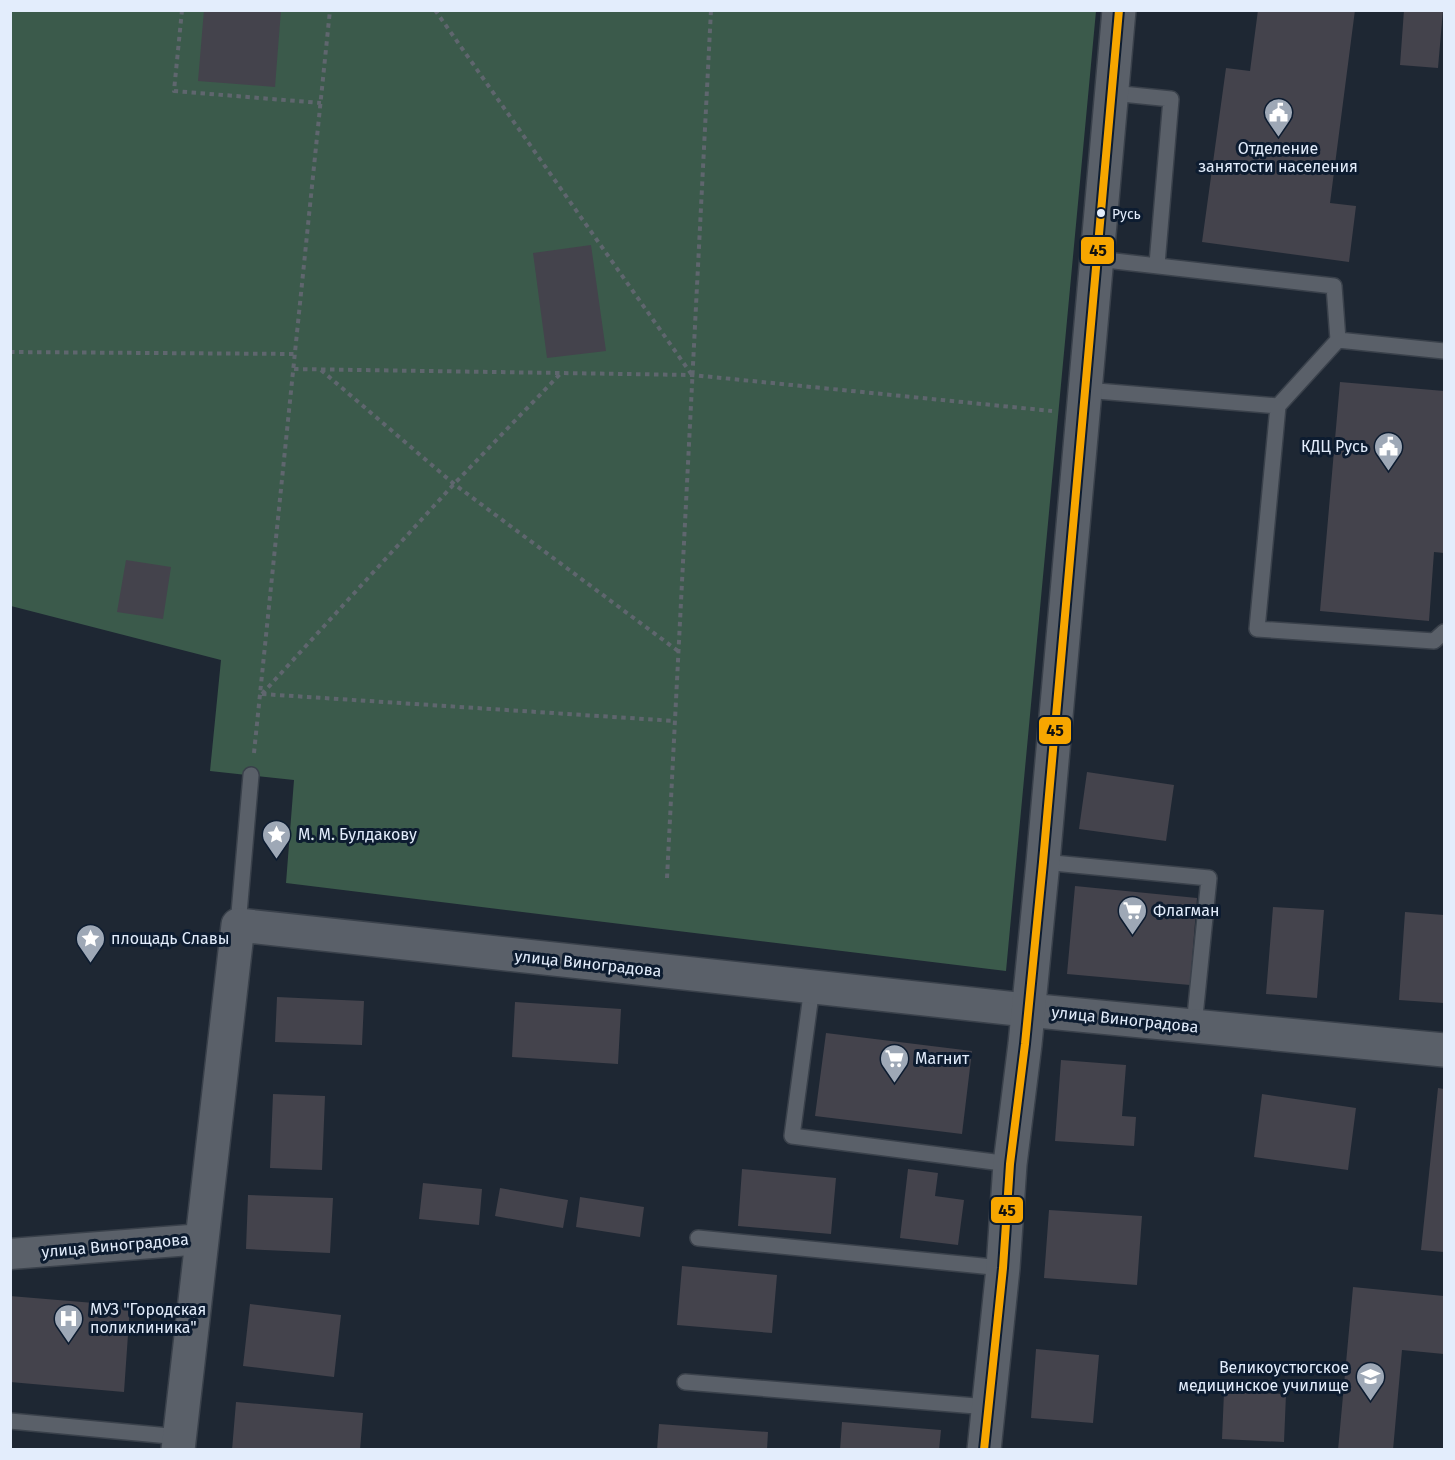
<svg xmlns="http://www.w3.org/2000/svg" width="1455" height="1460" font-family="'Fira Sans',sans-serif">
  <rect width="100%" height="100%" fill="#1e2733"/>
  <path fill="#3b5a4b" d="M10,11H1096L1006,971L286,883L294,780L210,771L221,660L11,606Z"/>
  <path fill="#44434c" d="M204,10H281L275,87L198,81Z
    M1258,10H1355L1330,203L1356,206L1349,262L1202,242L1226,68L1250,71Z
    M1404,10H1443L1438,68L1400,65Z
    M591,245L606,351L547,358L533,253Z
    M1340,382L1444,391V553L1434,552L1429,621L1320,611Z
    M126,560L171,567L163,619L117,612Z
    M1087,772L1174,785L1166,841L1079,829Z
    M1075,886L1197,898L1190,985L1067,974Z
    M1273,907L1324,910L1317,998L1266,994Z
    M1405,912L1444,915V1003L1399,1000Z
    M277,997L364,1001L362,1045L275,1042Z
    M515,1002L621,1009L618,1064L512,1057Z
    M826,1033L972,1051L962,1134L815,1116Z
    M1061,1060L1126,1065L1122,1116L1136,1117L1134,1146L1055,1141Z
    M1438,1088L1444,1089V1252L1421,1250Z
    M273,1094L325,1096L322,1170L270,1168Z
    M1262,1094L1356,1108L1348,1170L1254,1157Z
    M742,1169L836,1178L831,1234L738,1226Z
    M908,1169L938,1173L935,1196L964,1200L958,1245L900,1238Z
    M423,1183L482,1189L479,1225L419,1219Z
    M500,1188L568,1200L563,1228L495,1216Z
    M248,1195L333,1198L330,1253L246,1249Z
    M580,1197L644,1207L640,1237L576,1227Z
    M1049,1210L1142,1216L1137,1285L1044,1278Z
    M682,1266L777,1275L772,1333L677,1325Z
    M1353,1287L1444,1296V1354L1402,1350L1393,1450H1338Z
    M10,1296L130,1306L124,1392L10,1382Z
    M250,1304L341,1315L334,1377L243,1366Z
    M1036,1349L1099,1355L1093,1423L1031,1418Z
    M1224,1392L1286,1394L1284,1442L1222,1439Z
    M236,1402L363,1413L360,1450H232Z
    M842,1422L941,1430L939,1450H840Z
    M659,1424L768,1432L767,1450H657Z"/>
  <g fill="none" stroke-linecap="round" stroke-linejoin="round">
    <defs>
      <path id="service" d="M1112,93L1171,99L1157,264
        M1097,259L1334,286L1338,340
        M1444,351L1338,340L1278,406L1257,629L1434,641L1444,632
        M1085,390L1278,406
        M1043,862L1209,878L1194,1026
        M238,925L251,775
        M812,987L792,1136L1010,1164
        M698,1238L1003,1268
        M685,1382L988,1407
        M10,1421L180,1437"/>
      <path id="minor" d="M10,1254L203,1239"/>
      <path id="tertiary" d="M178,1450L238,925L1027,1010L1444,1050"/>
      <path id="secondary" d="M984,1450L1003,1268L1010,1164L1025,1044L1043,862L1119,10"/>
    </defs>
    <use href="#service" stroke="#3a414b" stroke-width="18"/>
    <use href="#minor" stroke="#3a414b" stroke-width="33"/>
    <use href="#tertiary" stroke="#3a414b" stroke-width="36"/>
    <use href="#secondary" stroke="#3a414b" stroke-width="36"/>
    <path stroke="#5f666e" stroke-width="4" stroke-dasharray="4.5 4.5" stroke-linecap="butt" d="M182,10L174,91L321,103
      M435,10L692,375
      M10,352L296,354
      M294,369L692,375L1052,411
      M321,370L454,484L678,651
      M262,694L454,484L561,373
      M262,694L675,721
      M254,753L330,10
      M667,878L711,10"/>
    <use href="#service" stroke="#5a6069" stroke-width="15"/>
    <use href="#minor" stroke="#5a6069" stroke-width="30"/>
    <use href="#tertiary" stroke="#5a6069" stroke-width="33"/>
    <use href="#secondary" stroke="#5a6069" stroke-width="33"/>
    <defs>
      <path id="bus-1" d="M984,1450L1003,1268L1010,1164L1025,1044L1043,862L1119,10"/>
    </defs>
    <use href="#bus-1" stroke="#0d1c30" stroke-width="12"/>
    <use href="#bus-1" stroke="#f7a600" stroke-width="8"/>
  </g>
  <defs>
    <symbol id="civic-pin" viewBox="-11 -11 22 30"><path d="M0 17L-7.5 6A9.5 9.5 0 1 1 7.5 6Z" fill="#9ea8b6" stroke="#0d1c30"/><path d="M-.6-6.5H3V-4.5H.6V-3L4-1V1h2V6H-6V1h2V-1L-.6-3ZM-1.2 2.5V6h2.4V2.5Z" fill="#fff"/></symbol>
    <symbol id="sight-pin" viewBox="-11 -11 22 30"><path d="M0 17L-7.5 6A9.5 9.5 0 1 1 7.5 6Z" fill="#9ea8b6" stroke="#0d1c30"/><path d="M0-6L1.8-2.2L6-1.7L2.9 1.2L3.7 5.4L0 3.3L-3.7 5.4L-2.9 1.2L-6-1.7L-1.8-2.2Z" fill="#fff"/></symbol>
    <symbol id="supermarket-pin" viewBox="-11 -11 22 30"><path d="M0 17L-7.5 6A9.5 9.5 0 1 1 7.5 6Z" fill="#9ea8b6" stroke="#0d1c30"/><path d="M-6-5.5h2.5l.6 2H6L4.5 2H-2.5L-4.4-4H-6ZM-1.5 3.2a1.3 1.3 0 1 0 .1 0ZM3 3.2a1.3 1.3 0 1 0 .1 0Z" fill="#fff"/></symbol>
    <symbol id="hospital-pin" viewBox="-11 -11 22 30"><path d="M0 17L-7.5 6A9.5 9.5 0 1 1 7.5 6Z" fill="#9ea8b6" stroke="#0d1c30"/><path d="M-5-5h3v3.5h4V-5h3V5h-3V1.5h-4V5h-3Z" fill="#fff"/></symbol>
    <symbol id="university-pin" viewBox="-11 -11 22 30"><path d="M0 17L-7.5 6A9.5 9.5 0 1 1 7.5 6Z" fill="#9ea8b6" stroke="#0d1c30"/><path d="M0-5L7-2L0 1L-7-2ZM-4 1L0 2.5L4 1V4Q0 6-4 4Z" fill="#fff"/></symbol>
  </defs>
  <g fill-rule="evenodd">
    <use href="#civic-pin" x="1262" y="96" width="33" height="45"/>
    <use href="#civic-pin" x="1372" y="430" width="33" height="45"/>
    <use href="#sight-pin" x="260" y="818" width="33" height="45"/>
    <use href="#supermarket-pin" x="1116" y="894" width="33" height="45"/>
    <use href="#sight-pin" x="74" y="922" width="33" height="45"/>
    <use href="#supermarket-pin" x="878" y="1042" width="33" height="45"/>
    <use href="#hospital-pin" x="52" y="1302" width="33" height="45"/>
    <use href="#university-pin" x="1354" y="1360" width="33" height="45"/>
  </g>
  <circle fill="#e3edfc" stroke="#0d1c30" stroke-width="2" cx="1101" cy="213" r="5"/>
  <g text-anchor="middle" stroke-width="6" stroke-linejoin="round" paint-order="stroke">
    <g font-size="14" fill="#e3edfc" stroke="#0d1c30" text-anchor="start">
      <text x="1112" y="219">Русь</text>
    </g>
    <g font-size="16" fill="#e3edfc" stroke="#0d1c30" text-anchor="start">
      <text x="1278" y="154" text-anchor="middle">Отделение<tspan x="1278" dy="18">занятости населения</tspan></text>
      <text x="1368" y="452" text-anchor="end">КДЦ Русь</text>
      <text x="298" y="840">М. М. Булдакову</text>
      <text x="1153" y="916">Флагман</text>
      <text x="111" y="944">площадь Славы</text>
      <text x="915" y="1064">Магнит</text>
      <text x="90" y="1315">МУЗ "Городская<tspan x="90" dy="18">поликлиника"</tspan></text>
      <text x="1349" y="1373" text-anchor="end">Великоустюгское<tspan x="1349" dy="18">медицинское училище</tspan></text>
    </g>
    <g font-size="16" fill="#e3edfc" stroke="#0d1c30">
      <text transform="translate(588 963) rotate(6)" y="6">улица Виноградова</text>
      <text transform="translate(1125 1019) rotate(6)" y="6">улица Виноградова</text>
      <text transform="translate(115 1245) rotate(-5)" y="6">улица Виноградова</text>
    </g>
  </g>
  <g stroke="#0d1c30" stroke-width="2">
    <rect x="1080" y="236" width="35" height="29" rx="6" fill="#f7a600"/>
    <rect x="1038" y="716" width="34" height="29" rx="6" fill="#f7a600"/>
    <rect x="990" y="1196" width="34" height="28" rx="6" fill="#f7a600"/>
  </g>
  <g font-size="16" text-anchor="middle" font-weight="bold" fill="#111">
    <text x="1098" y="256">45</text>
    <text x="1055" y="736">45</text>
    <text x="1007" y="1216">45</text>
  </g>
  <rect width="1455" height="1460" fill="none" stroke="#e3edfc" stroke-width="24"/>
</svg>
